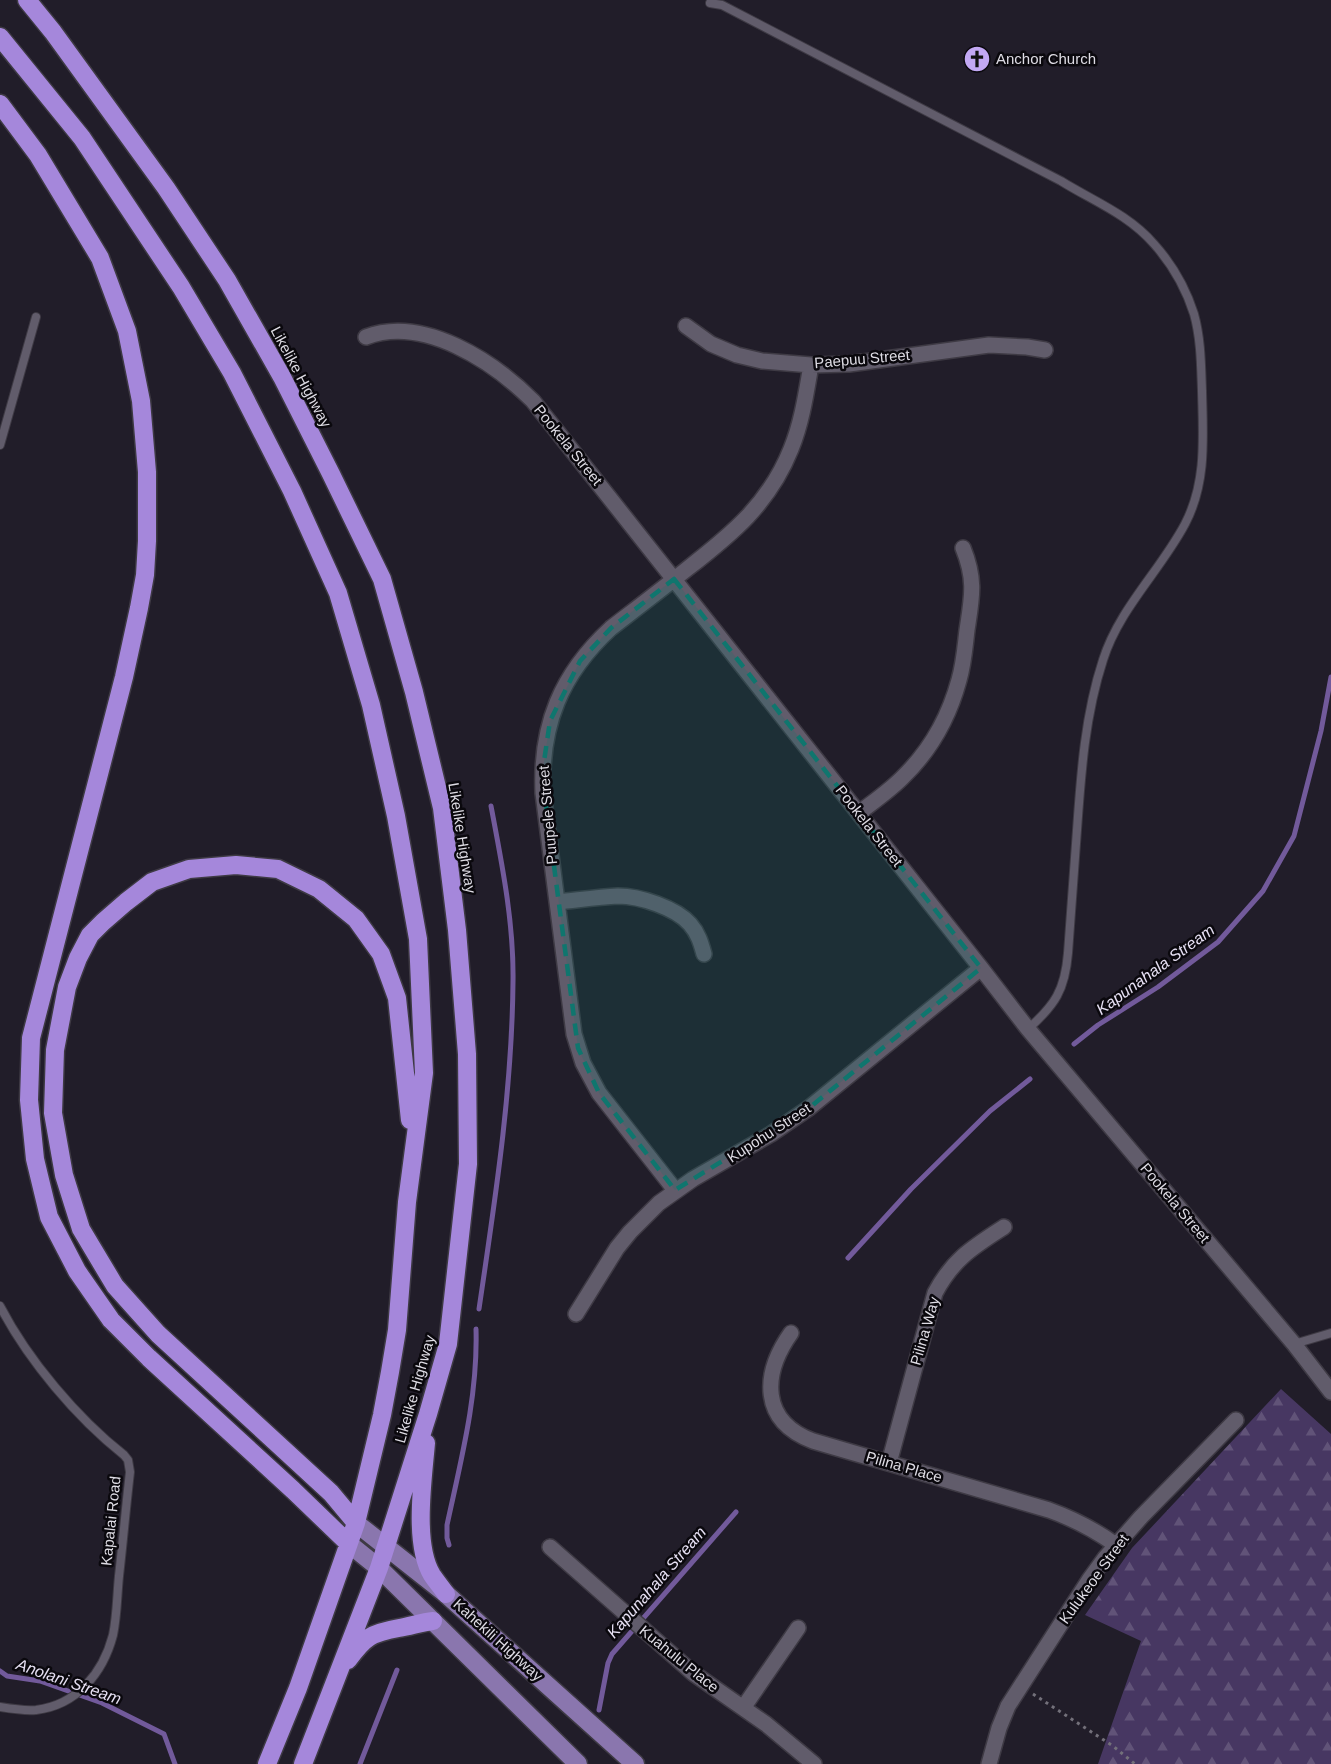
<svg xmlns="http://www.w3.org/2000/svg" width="1331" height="1764" font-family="Helvetica,sans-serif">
  <defs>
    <pattern id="forest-firs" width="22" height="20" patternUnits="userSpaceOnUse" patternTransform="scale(1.5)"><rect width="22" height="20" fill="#473762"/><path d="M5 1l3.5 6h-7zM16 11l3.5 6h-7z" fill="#615378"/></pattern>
  </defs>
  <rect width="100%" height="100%" fill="#211d29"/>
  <path fill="url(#forest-firs)" d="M1281,1389L1331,1434V1764H1098L1141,1641L1085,1615L1132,1548Z"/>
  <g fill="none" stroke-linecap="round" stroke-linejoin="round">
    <path stroke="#725a9b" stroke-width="5" d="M1074,1044L1098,1025L1158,987L1218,942L1263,891L1294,836L1321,731L1331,677
      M848,1258L911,1189L990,1111L1030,1079
      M479,1309C495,1200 512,1092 513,982C514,923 502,864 491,806
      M449,1545L447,1538V1525C461,1460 478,1396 476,1329
      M0,1671L7,1676L40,1681L102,1703L164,1734L175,1764
      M599,1710L608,1663L612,1654L736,1512
      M360,1764L397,1670"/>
    <defs>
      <path id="lane" d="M710,3L722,5L1061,181C1093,201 1128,214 1154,244C1172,264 1186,289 1194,314C1201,339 1201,365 1202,391C1203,437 1207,482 1185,524C1160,571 1119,609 1103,660C1085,715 1081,773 1077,830C1074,871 1071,912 1068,953C1065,990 1055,1005 1028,1029
        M0,445L36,317
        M0,1306C28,1360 77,1418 124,1455L128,1460L130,1472C126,1506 123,1541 119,1576C117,1596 117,1616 113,1635C103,1673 77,1705 36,1710C24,1711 12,1709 0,1707
        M1294,1344L1331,1333"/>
      <path id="street" d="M686,326L711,344L737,355L762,361L811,365L849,364L989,345L1027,347L1045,350
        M366,337C424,315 494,362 533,401L981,968L1028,1029L1294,1344L1331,1392
        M859,813C873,802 889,791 902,778C930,751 949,717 959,680C964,663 965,646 967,630C972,597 976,580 963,548
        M558,902C578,900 598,897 618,896C640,896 676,908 690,924C698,933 701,943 704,954
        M675,1190L599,1093L583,1063L574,1034L543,793C540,725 561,674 611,628C637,608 662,589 687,569C732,534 769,504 791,449C802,422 806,394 811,365
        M576,1314L617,1248L630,1232L659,1203L693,1179L771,1134L809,1108L981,968
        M791,1333C762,1374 760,1421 813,1441L1049,1510C1074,1519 1095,1530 1116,1545
        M889,1463L935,1293C953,1259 973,1247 1004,1227
        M550,1547L693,1673L766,1724L814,1764
        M743,1708L798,1628
        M989,1764L999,1728L1008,1706L1089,1580L1105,1558L1141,1517L1236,1420"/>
      <path id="primary" d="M356,1523L446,1594L635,1764
        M348,1543L379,1568L578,1764"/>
      <path id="highway" d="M27,0L53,32L166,188L227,280L282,377L331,474L382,579L414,692L442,808L457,930L467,1054L468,1164L448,1344L428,1414L379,1568L303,1764
        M0,37L82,138L181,287L232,373L292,491L338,593L371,705L396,816L418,939L424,1073L407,1202L397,1330L390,1372L382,1415L356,1523L298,1688L267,1764
        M0,104L38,155L100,258L127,331L141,401L147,472V541L145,575L139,608L124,677L31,1038L29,1100L35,1159L49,1217L77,1271L111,1320L149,1358L293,1490L348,1543
        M426,1443C423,1479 413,1544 432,1575C436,1581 441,1587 446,1594
        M356,1523L331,1493L158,1334L115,1286L81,1229L64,1175L53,1113L55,1050L67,987L78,958L90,935L103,922L126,902L152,882L189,869L236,865L278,869L319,889L356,919L381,954L397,998L410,1120
        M348,1660C365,1637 371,1633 399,1628C411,1626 422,1622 433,1621"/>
    </defs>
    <use href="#lane" stroke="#3e3a44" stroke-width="10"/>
    <use href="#street" stroke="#3e3a44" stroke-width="18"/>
    <use href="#primary" stroke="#3e3a44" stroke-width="21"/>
    <use href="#highway" stroke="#3e3a44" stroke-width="21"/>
    <path stroke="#73707a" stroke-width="3" stroke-dasharray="3 4.5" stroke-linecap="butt" d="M1033,1694L1113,1746L1135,1764"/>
    <use href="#lane" stroke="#615c6b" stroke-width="8"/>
    <use href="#street" stroke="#615c6b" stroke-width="15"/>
    <use href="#primary" stroke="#8a76ae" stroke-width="18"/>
    <use href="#highway" stroke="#a587db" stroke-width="18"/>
  </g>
  <path fill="#0f766e" fill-opacity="0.2" stroke="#0f766e" stroke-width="4.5" stroke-dasharray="12 8" stroke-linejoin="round" d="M674,579L981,968L809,1108L675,1190L599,1093L578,1048L542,775L550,721L580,661L611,628Z"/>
  <defs>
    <symbol id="church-disc" viewBox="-11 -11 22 22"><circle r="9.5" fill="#c2a8f3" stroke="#0a080d"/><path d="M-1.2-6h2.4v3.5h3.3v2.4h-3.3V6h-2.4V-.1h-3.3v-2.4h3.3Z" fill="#111"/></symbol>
  </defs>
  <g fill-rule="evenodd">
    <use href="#church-disc" x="962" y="44" width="30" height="30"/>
  </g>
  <g text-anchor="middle" stroke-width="5" stroke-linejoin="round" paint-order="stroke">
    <g font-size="15" fill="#dedce4" stroke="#0a080d" text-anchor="start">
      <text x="996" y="64">Anchor Church</text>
    </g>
    <g font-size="15" fill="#dedce4" stroke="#0a080d">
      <text transform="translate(862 359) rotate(-5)" y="5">Paepuu Street</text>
      <text transform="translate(301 377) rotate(62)" y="5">Likelike Highway</text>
      <text transform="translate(568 445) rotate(51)" y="5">Pookela Street</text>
      <text transform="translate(548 815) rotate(-95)" y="5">Puupele Street</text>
      <text transform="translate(869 826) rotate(52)" y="5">Pookela Street</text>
      <text transform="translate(462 838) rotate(81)" y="5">Likelike Highway</text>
      <text transform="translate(769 1133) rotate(-33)" y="5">Kupohu Street</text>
      <text transform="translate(1175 1203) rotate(50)" y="5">Pookela Street</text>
      <text transform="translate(925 1331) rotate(-74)" y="5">Pilina Way</text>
      <text transform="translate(415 1389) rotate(-74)" y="5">Likelike Highway</text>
      <text transform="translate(904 1467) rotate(16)" y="5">Pilina Place</text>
      <text transform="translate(111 1521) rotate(-84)" y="5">Kapalai Road</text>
      <text transform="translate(1094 1579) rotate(-54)" y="5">Kulukeoe Street</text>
      <text transform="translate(498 1640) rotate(42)" y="5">Kahekili Highway</text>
      <text transform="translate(679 1659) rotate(39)" y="5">Kuahulu Place</text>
    </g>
    <g font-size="16" font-style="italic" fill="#e6e0f3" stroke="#0a080d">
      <text transform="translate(1155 969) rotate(-36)" y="6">Kapunahala Stream</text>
      <text transform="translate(656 1582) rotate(-49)" y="6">Kapunahala Stream</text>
      <text transform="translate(69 1681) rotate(19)" y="6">Anolani Stream</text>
    </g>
  </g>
</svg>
